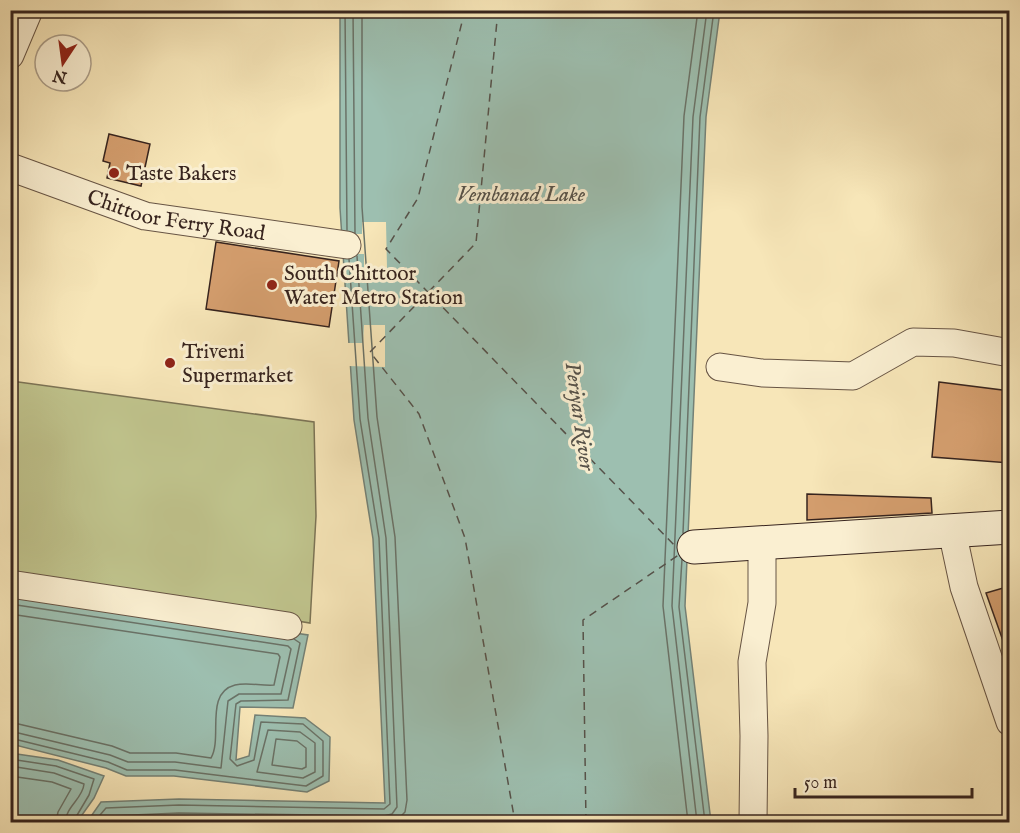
<svg xmlns="http://www.w3.org/2000/svg" width="1020" height="833" font-family="'IM FELL English',serif">
  <rect width="100%" height="100%" fill="#f7e6b8"/>
  <filter id="stains"><feTurbulence type="fractalNoise" baseFrequency=".00333" numOctaves="4"/><feColorMatrix values="0 0 0 0 .2 0 0 0 0 .09 0 0 0 0 .02 0 0 0 .5 -.17"/></filter>
  <radialGradient id="worn" r=".72"><stop offset=".6" stop-color="#630" stop-opacity="0"/><stop offset="1" stop-color="#630" stop-opacity=".3"/></radialGradient>
  <path fill="#c0c48d" stroke="#7c7456" stroke-width="1.5" d="M11,381L314,422L316,516L310,623L11,574Z"/>
  <path fill="#9dbfb0" stroke="#748176" stroke-width="1.5" d="M340,11H720L706,117L685,606L711,822H87L101,802L179,799L385,803L373,539L354,420L340,208Z
    M10,591L308,635L293,708L240,707L236,760L249,756L255,715L305,718L330,737L329,781L307,792L174,776H126L106,768L11,744Z
    M10,753L58,760L104,776L94,798L77,822H11Z"/>
  <path fill="#f7e6b8" d="M362,222H386L387,268H364V254H340L339,234H362Z
    M364,325H385V367L347,366L346,343H363Z"/>
  <g fill="none" stroke-linecap="round" stroke-linejoin="round">
    <path stroke="#6a7267" stroke-width="1.5" d="M345,10L347,230
      M353,10L355,233
      M362,10V207L377,417L395,537L407,800L405,812L395,822
      M683,533L700,117L714,10
      M682,559L679,607L705,822
      M10,604L288,646L291,649L281,694H239L228,701L221,768L175,762H128L110,755L10,731
      M10,614L278,654L280,657L274,685C261,686 247,682 235,685C204,693 223,738 211,758L176,753H130L112,746L10,722
      M268,730L300,732L315,743V772L303,778L257,772Z
      M10,738L108,762L127,770H175L306,786L323,776V741L303,724L261,722L254,760L237,766L230,759L236,704L241,701L288,700L300,643L294,639
      M276,739L297,741L306,748V767L302,769L272,765Z
      M10,759L56,766L94,779L89,795L73,822
      M10,766L54,773L84,784C83,798 66,807 65,822
      M10,776L52,782L71,789L58,812L56,822
      M94,822L106,808L179,805L384,809L390,804L379,538L360,419L349,259
      M104,822L110,816L179,813L384,816L392,814L397,807L386,538L368,418L357,256
      M159,822H228
      M688,822L663,606L684,116L698,10
      M697,822L672,606L693,117L707,10"/>
    <path stroke="#56524a" stroke-width="1.5" stroke-dasharray="8 6" stroke-linecap="butt" d="M465,10L418,198L386,249L679,550
      M498,10L476,243L370,352L419,414L465,538L515,822
      M586,822L583,620L680,554"/>
  </g>
  <path fill="#d39d6d" stroke="#37241e" stroke-width="1.5" d="M109,134L150,144L141,186L107,178L110,163L103,161Z
    M216,242L339,261L329,327L206,309Z
    M939,382L1010,391V463L932,457Z
    M807,494L931,498L932,513L807,520Z
    M1010,586V651L1007,652L986,593Z"/>
  <g fill="none" stroke-linecap="round" stroke-linejoin="round">
    <defs>
      <g id="street">
        <path d="M10,55L29,10"/>
        <path id="s1" d="M10,167L145,216L347,245"/>
        <path d="M720,367L762,373L853,376L913,342L954,343L1010,353"/>
        <path d="M952,531L964,587L1010,722"/>
        <path d="M10,584L288,626"/>
        <path d="M753,822L754,736L752,662L762,603V542"/>
      </g>
      <path id="secondary" d="M694,547L1010,527"/>
    </defs>
    <use href="#street" stroke="#675444" stroke-width="29"/>
    <use href="#secondary" stroke="#37241e" stroke-width="35"/>
    <use href="#street" stroke="#faefd1" stroke-width="27"/>
    <use href="#secondary" stroke="#faefd1" stroke-width="33"/>
  </g>
  <g fill="#8f2418" stroke="#faefd1" stroke-width="2">
    <circle cx="114" cy="173" r="6"/>
    <circle cx="272" cy="285" r="6"/>
    <circle cx="170" cy="363" r="6"/>
  </g>
  <g text-anchor="middle" stroke-width="6" stroke-linejoin="round" paint-order="stroke">
    <g font-size="21" fill="#37241e" stroke="#faefd1" text-anchor="start">
      <text x="126" y="180">Taste Bakers</text>
      <text x="284" y="280">South Chittoor<tspan x="284" dy="24">Water Metro Station</tspan></text>
      <text x="182" y="358">Triveni<tspan x="182" dy="24">Supermarket</tspan></text>
    </g>
    <g font-size="21" fill="#37241e" stroke="#faefd1">
      <text dy="7" stroke="none"><textPath href="#s1" startOffset="174">Chittoor Ferry Road</textPath></text>
    </g>
    <g font-size="22" font-style="italic" fill="#56524a" stroke="#faefd1">
      <text x="521" y="201">Vembanad Lake</text>
      <text transform="translate(581 416) rotate(82)" y="8">Periyar River</text>
    </g>
  </g>
  <rect width="1020" height="833" fill="none" stroke="#f7e6b8" stroke-width="36"/>
  <rect x="12" y="12" width="996" height="809" fill="none" stroke="#37241e" stroke-width="3"/>
  <rect x="18" y="18" width="984" height="797" fill="none" stroke="#37241e" stroke-width="1.5"/>
  <g transform="translate(63 63) rotate(193)"><circle r="28" fill="#faefd1" stroke="#ac9e89" stroke-width="1.5"/>
  <path d="M0-4.5L10 22L0 15L-10 22Z" fill="#8f2418"/>
  <text y="-9" font-size="16" font-weight="bold" text-anchor="middle" fill="#37241e">N</text>
  </g>
  <path d="M795 788v9h177v-9" fill="none" stroke="#37241e" stroke-width="3"/>
  <text x="804" y="788" font-size="18" fill="#37241e" stroke="#faefd1" stroke-width="4.5" paint-order="stroke">50 m</text>
  <rect width="100%" height="100%" filter="url(#stains)"/>
  <rect width="100%" height="100%" fill="url(#worn)"/>
</svg>
